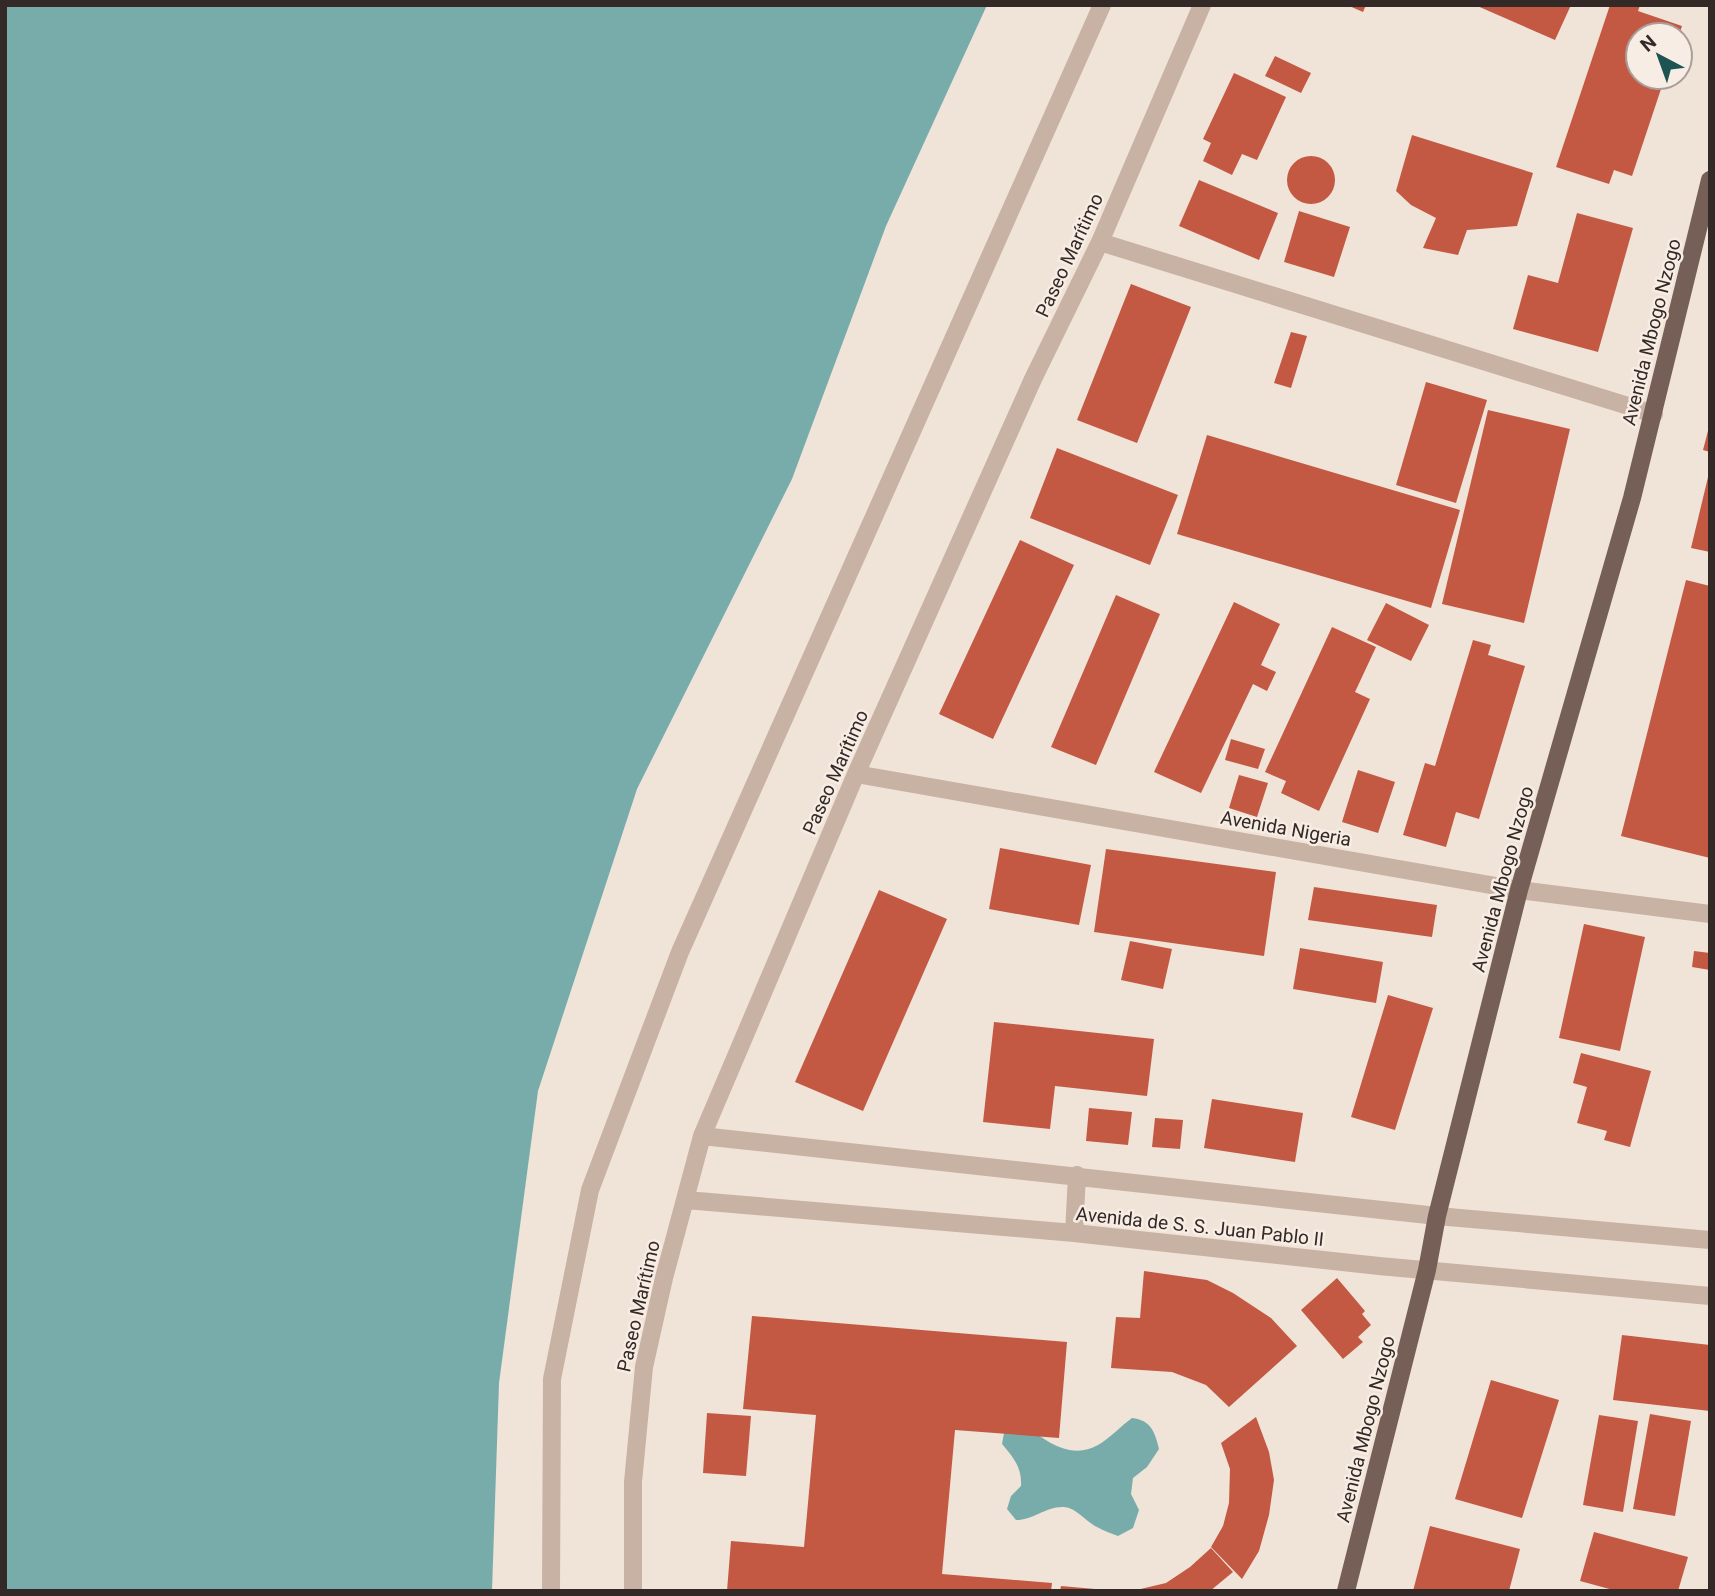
<svg xmlns="http://www.w3.org/2000/svg" width="1715" height="1596" font-family="Roboto,sans-serif">
  <rect width="100%" height="100%" fill="#f0e3d8"/>
  <path fill="#78acab" d="M5,5H987L886,226L792,479L637,789L538,1091L499,1383L492,1591H5Z
    M1132,1418C1151,1420 1155,1432 1159,1449L1147,1467L1133,1478L1131,1494L1139,1510L1133,1528L1118,1536C1111,1533 1104,1531 1097,1527C1086,1522 1077,1508 1064,1507C1046,1506 1034,1520 1016,1520L1007,1509L1011,1496L1021,1486C1022,1468 1014,1458 1002,1444L1004,1433L1019,1420C1040,1437 1069,1462 1098,1445C1110,1438 1121,1426 1132,1418Z"/>
  <path fill="#c35943" d="M1347,5H1366L1363,12Z
    M1475,5H1571L1555,40Z
    M1610,5H1640L1638,11L1682,26L1679,35H1638V77H1665L1632,176L1614,170L1609,184L1556,167Z
    M1275,56L1311,73L1301,93L1265,76Z
    M1234,73L1286,97L1257,160L1242,154L1232,175L1203,161L1211,143L1203,139Z
    M1412,135L1533,173L1517,226L1467,230L1458,255L1423,248L1436,218L1411,205L1396,191Z
    M1287 180a24 24 0 1 1 48 0a24 24 0 1 1-48 0Z
    M1199,180L1278,213L1259,260L1179,226Z
    M1299,211L1350,227L1334,277L1284,262Z
    M1577,213L1633,228L1598,352L1513,329L1528,275L1558,283Z
    M1131,284L1191,307L1137,443L1077,420Z
    M1291,332L1307,336L1291,388L1274,383Z
    M1426,382L1487,400L1456,503L1396,485Z
    M1488,410L1570,429L1524,623L1442,604Z
    M1709,427H1710V452L1703,450Z
    M1207,435L1460,510L1431,608L1177,534Z
    M1057,448L1178,495L1150,565L1030,518Z
    M1709,473H1710V552L1691,548Z
    M1020,540L1074,565L993,739L939,714Z
    M1686,580L1710,586V858L1621,836Z
    M1116,595L1160,614L1096,765L1051,747Z
    M1234,602L1280,624L1261,665L1276,672L1267,691L1253,684L1201,793L1154,772Z
    M1386,603L1429,625L1411,661L1367,640Z
    M1332,627L1376,647L1355,692L1370,699L1319,811L1281,793L1286,781L1265,772Z
    M1473,640L1491,645L1488,655L1525,666L1479,819L1456,812L1446,847L1403,835L1425,763L1435,766Z
    M1231,739L1265,749L1258,769L1225,760Z
    M1358,770L1395,782L1378,833L1342,822Z
    M1239,775L1268,783L1257,817L1229,808Z
    M1000,848L1091,865L1079,925L989,909Z
    M1106,849L1276,872L1264,956L1094,932Z
    M1314,887L1437,905L1432,937L1308,920Z
    M879,890L947,919L863,1111L795,1082Z
    M1584,924L1645,937L1620,1051L1559,1038Z
    M1130,941L1172,949L1163,989L1121,980Z
    M1300,948L1383,962L1376,1003L1293,989Z
    M1694,951L1710,953V970L1692,967Z
    M1388,995L1433,1008L1395,1130L1351,1117Z
    M994,1022L1154,1039L1147,1096L1055,1086L1050,1129L983,1122Z
    M1581,1053L1651,1071L1630,1147L1604,1140L1607,1131L1577,1123L1587,1087L1573,1083Z
    M1212,1099L1303,1113L1295,1162L1204,1148Z
    M1089,1108L1132,1112L1128,1145L1086,1141Z
    M1155,1118L1183,1120L1180,1149L1152,1147Z
    M1144,1271L1207,1280L1233,1293L1271,1318L1297,1346L1229,1407L1206,1385L1172,1372L1111,1368L1116,1317L1140,1318Z
    M1337,1278L1365,1311L1362,1314L1371,1325L1358,1337L1363,1342L1343,1359L1301,1310Z
    M752,1316L1067,1342L1059,1438L955,1430L942,1574L1052,1583L1051,1591H727L731,1541L804,1547L816,1415L743,1409Z
    M1622,1335L1710,1345V1411L1613,1400Z
    M1491,1380L1559,1400L1522,1518L1455,1499Z
    M707,1413L751,1416L746,1476L703,1473Z
    M1650,1414L1691,1421L1675,1516L1633,1509Z
    M1599,1415L1638,1421L1623,1512L1583,1505Z
    M1256,1417L1269,1452L1274,1480L1269,1515L1259,1551L1242,1579L1211,1547L1223,1526L1229,1503L1230,1469L1221,1443Z
    M1430,1526L1520,1549L1509,1591H1413Z
    M1594,1532L1688,1557L1678,1591H1617L1580,1581Z
    M1211,1548L1233,1572L1210,1591H1132L1166,1583L1190,1567Z
    M1061,1586L1095,1589L1094,1591H1060Z"/>
  <g fill="none" stroke-linecap="round" stroke-linejoin="round">
    <path stroke="#c8b2a4" stroke-width="18" d="M1100,242L1654,414
      M856,774L1519,890L1710,914
      M702,1136L1437,1216L1710,1240
      M686,1200L1074,1233L1379,1266L1710,1296
      M1074,1233L1077,1175
      M551,1591L552,1379L590,1190L680,952L1102,5
      M633,1591V1482L644,1367L664,1278L702,1136L856,774L1033,379L1100,242L1202,5"/>
    <path stroke="#755f57" stroke-width="18" d="M1346,1591L1427,1270L1437,1216L1519,890L1632,498L1710,180"/>
  </g>
  <g text-anchor="middle" stroke-width="5" stroke-linejoin="round" paint-order="stroke">
    <g font-size="19" fill="#332926" stroke="#f8ede4">
      <text transform="translate(1069 255) rotate(-65)" y="7">Paseo Marítimo</text>
      <text transform="translate(1651 332) rotate(-76)" y="7">Avenida Mbogo Nzogo</text>
      <text transform="translate(835 772) rotate(-66)" y="7">Paseo Marítimo</text>
      <text transform="translate(1286 828) rotate(10)" y="7">Avenida Nigeria</text>
      <text transform="translate(1502 879) rotate(-75)" y="7">Avenida Mbogo Nzogo</text>
      <text transform="translate(1200 1226) rotate(6)" y="7">Avenida de S. S. Juan Pablo II</text>
      <text transform="translate(638 1306) rotate(-77)" y="7">Paseo Marítimo</text>
      <text transform="translate(1365 1429) rotate(-76)" y="7">Avenida Mbogo Nzogo</text>
    </g>
  </g>
  <rect width="1715" height="1596" fill="none" stroke="#332926" stroke-width="14"/>
  <g transform="translate(1659 56) rotate(319)"><circle r="33" fill="#f8ede4" stroke="#a99f98" stroke-width="2"/>
  <path d="M0-5L12 26L0 18L-12 26Z" fill="#1d5353"/>
  <text y="-10" font-size="19" font-weight="bold" text-anchor="middle" fill="#332926">N</text>
  </g>
</svg>
